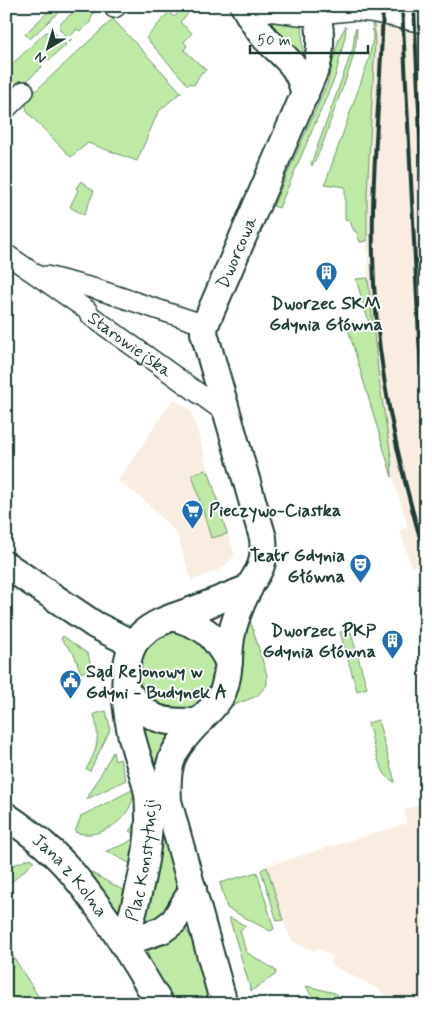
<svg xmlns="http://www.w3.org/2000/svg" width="432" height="1010" font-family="Mynerve,sans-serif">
  <rect width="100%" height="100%" fill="#fff"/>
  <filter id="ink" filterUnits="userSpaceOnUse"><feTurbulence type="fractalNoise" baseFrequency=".02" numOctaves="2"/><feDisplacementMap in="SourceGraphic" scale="10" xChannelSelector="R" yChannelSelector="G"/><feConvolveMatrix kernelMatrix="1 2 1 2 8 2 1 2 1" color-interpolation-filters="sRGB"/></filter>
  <g filter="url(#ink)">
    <path fill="#f8ede0" d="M374,23L426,36V617L422,601L415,581L421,579L416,565L411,567L400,530L408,527L357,362L360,324L361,326L369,323L356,279L368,278L366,203L375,43Z
      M173,399L191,411L235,556L222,568L191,581L177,534L144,500L118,481Z
      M426,802V1004H397L378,989L330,964L332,956L319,949L312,951L292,941L285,926L267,866L407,823L404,814L406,809Z"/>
    <path fill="#beeaa6" stroke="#6e946d" d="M54,6H65L30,39L25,34Z
      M80,6H96L89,24L80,31L77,29L71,36L73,38L70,41L60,30V24Z
      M182,9L188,14L180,22L192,33L184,42L187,46L184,50L206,70L201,73L194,85L190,83L188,85L146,38L169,12L174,17Z
      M264,16L302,21L303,59L271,30Z
      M113,19L181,92L158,112L137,161L88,143L71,157L28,113C25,106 25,102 30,96Z
      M372,24H374L375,43L367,195V241L360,242L356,231H354L349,219L345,220V187L325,184L369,59L373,38Z
      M346,26L345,37L335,77L279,208L273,206L327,84L339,38Z
      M355,29H357C357,56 344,83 335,108C328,127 323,148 312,166L311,164L353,48Z
      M46,32H54L66,45L49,60L46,58L40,64L42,67L6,100V79L8,77L6,75V70Z
      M81,181L94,191L84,215L70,207L78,190L76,188Z
      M368,278L379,380L391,456L392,477L349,332V327L369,323L356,279Z
      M206,470L207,473L209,472L227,534L211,538L192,474Z
      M249,617L267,675V685L257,696L229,707L239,648Z
      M173,629L192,632L216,660L217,679L202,703L184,711L156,707L138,685L141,648Z
      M350,629L367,688L357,691L340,632Z
      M63,636L88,654L92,669L81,673L74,654L61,639Z
      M106,711L110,727L109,732L90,771L86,769C98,749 100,738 94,714Z
      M137,720L173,733L159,769L150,771Z
      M378,720L395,782C378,777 373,739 368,723Z
      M113,752L115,761L120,759L126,780L87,799Z
      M134,789C135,816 101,842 75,832L81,816Z
      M158,813L182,882L163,919L145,922V908Z
      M139,819H140V835L135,866L106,851L125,844L138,836L129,831Z
      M31,858L34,862L6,887V868Z
      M76,864L128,893L126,922Z
      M267,867L283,920L277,921L261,870Z
      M257,872L274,929L270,931L227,908L220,883Z
      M229,917L246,926L240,930L246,952L274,969L276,972L275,975L251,991Z
      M185,928L199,951L217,1004H169L150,963L147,944Z
      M6,945L43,1004H6Z
      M306,986L335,993L349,1004H316Z"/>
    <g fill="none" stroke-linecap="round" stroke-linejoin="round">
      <defs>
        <g id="street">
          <path d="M114,8L117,6"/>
          <path d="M6,109L24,91"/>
          <path id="s1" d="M6,254L87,310L91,316L226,413"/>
          <path d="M46,276L96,289L205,325"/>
        </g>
        <g id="secondary">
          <path d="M244,6C251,18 257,30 266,39C287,60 298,64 305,95"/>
          <path d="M6,565L95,625L133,644"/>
          <path d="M173,617C205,627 212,632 229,662"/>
          <path d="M126,690C151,722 159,722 199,722"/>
          <path id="s2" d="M6,816C30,832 54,851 73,874C106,914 133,959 160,1004"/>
          <path id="s3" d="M124,943C136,904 148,861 149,821C149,812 149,803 148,794C144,772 134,751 130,728C125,703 120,657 139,637C153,622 176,616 196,609C214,602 231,595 249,588"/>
          <path d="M124,943L162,930L174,921L193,889"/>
          <path id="s4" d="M224,1004L168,801C165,757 175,748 203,717C210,710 218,703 222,694C230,676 228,657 231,638C234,621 241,603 249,588C252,581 257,575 260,568C264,559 264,548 263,538L204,333L205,325L317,65C322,43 321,28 315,6"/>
        </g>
        <path id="primary" d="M264,6L304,11L353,6
          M355,6L374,8L426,19"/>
      </defs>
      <use href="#street" stroke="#1f3d34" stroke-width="22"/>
      <use href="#secondary" stroke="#1f3d34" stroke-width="30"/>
      <use href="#primary" stroke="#1f3d34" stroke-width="31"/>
      <use href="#street" stroke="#fff" stroke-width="19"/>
      <use href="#secondary" stroke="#fff" stroke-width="26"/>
      <use href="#primary" stroke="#fff" stroke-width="28"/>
      <path stroke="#1f3d34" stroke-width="4" d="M383,6C381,90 371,173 373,256C375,359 396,459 426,558
        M402,6L419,338L426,426
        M414,6L426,258"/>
    </g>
  </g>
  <defs>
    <symbol id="building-pin" viewBox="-11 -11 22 30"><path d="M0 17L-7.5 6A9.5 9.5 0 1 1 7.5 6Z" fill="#1f6fb2" stroke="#fff"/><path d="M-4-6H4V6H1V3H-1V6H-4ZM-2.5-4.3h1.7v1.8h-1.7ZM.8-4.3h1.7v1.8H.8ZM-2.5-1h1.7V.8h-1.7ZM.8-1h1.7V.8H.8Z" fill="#fff"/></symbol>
    <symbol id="supermarket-pin" viewBox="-11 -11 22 30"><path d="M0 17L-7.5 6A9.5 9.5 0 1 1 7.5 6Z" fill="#1f6fb2" stroke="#fff"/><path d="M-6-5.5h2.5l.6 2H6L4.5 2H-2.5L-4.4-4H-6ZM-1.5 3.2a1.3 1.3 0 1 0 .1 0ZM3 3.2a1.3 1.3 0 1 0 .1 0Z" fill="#fff"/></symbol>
    <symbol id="theatre-pin" viewBox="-11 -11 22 30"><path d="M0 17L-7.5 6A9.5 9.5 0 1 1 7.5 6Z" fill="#1f6fb2" stroke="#fff"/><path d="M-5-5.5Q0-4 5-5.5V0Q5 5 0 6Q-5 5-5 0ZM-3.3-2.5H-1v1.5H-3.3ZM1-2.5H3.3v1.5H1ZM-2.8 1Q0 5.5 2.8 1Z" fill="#fff"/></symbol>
    <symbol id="civic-pin" viewBox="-11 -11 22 30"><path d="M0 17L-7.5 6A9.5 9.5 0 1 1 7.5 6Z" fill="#1f6fb2" stroke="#fff"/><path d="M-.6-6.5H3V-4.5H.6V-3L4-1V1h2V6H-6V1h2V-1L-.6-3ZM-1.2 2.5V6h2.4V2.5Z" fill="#fff"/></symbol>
  </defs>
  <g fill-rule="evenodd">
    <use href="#building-pin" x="314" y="260" width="25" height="34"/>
    <use href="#supermarket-pin" x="180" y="498" width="25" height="34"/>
    <use href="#theatre-pin" x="348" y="552" width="25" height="34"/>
    <use href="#building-pin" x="380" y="628" width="25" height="34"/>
    <use href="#civic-pin" x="58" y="668" width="25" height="34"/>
  </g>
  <g text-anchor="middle" stroke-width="4" stroke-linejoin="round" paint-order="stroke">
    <g font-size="18" fill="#1f3d34" stroke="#fff">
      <text dy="6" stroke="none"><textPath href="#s4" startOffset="800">Dworcowa</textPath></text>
      <text dy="6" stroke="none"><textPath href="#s1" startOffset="154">Starowiejska</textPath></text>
      <text dy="6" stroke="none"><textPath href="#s3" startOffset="85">Plac Konstytucji</textPath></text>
      <text dy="6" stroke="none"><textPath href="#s2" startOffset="88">Jana z Kolna</textPath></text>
    </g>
    <g font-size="18" font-weight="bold" fill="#1f3d34" stroke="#fff" text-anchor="start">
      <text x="326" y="309" text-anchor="middle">Dworzec SKM<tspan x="326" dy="21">Gdynia Główna</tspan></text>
      <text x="209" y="516">Pieczywo-Ciastka</text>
      <text x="345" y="561" text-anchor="end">Teatr Gdynia<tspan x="345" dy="21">Główna</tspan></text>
      <text x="376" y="636" text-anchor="end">Dworzec PKP<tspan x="376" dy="21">Gdynia Główna</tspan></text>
      <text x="86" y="677">Sąd Rejonowy w<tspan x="86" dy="21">Gdyni - Budynek A</tspan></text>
    </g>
  </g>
  <rect width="432" height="1010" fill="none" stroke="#fff" stroke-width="25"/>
  <rect x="12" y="12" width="407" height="985" fill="none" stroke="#1f3d34" stroke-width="2" filter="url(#ink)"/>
  <g transform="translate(48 48) rotate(218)" stroke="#ffffff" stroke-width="4" paint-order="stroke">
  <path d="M0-4L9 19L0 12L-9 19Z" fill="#1f3d34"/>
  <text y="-8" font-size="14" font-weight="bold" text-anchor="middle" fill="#1f3d34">N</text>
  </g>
  <path d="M250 45v8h118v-8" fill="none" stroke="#1f3d34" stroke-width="2.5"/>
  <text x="257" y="45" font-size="15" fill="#1f3d34" stroke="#ffffff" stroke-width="4" paint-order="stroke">50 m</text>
</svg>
